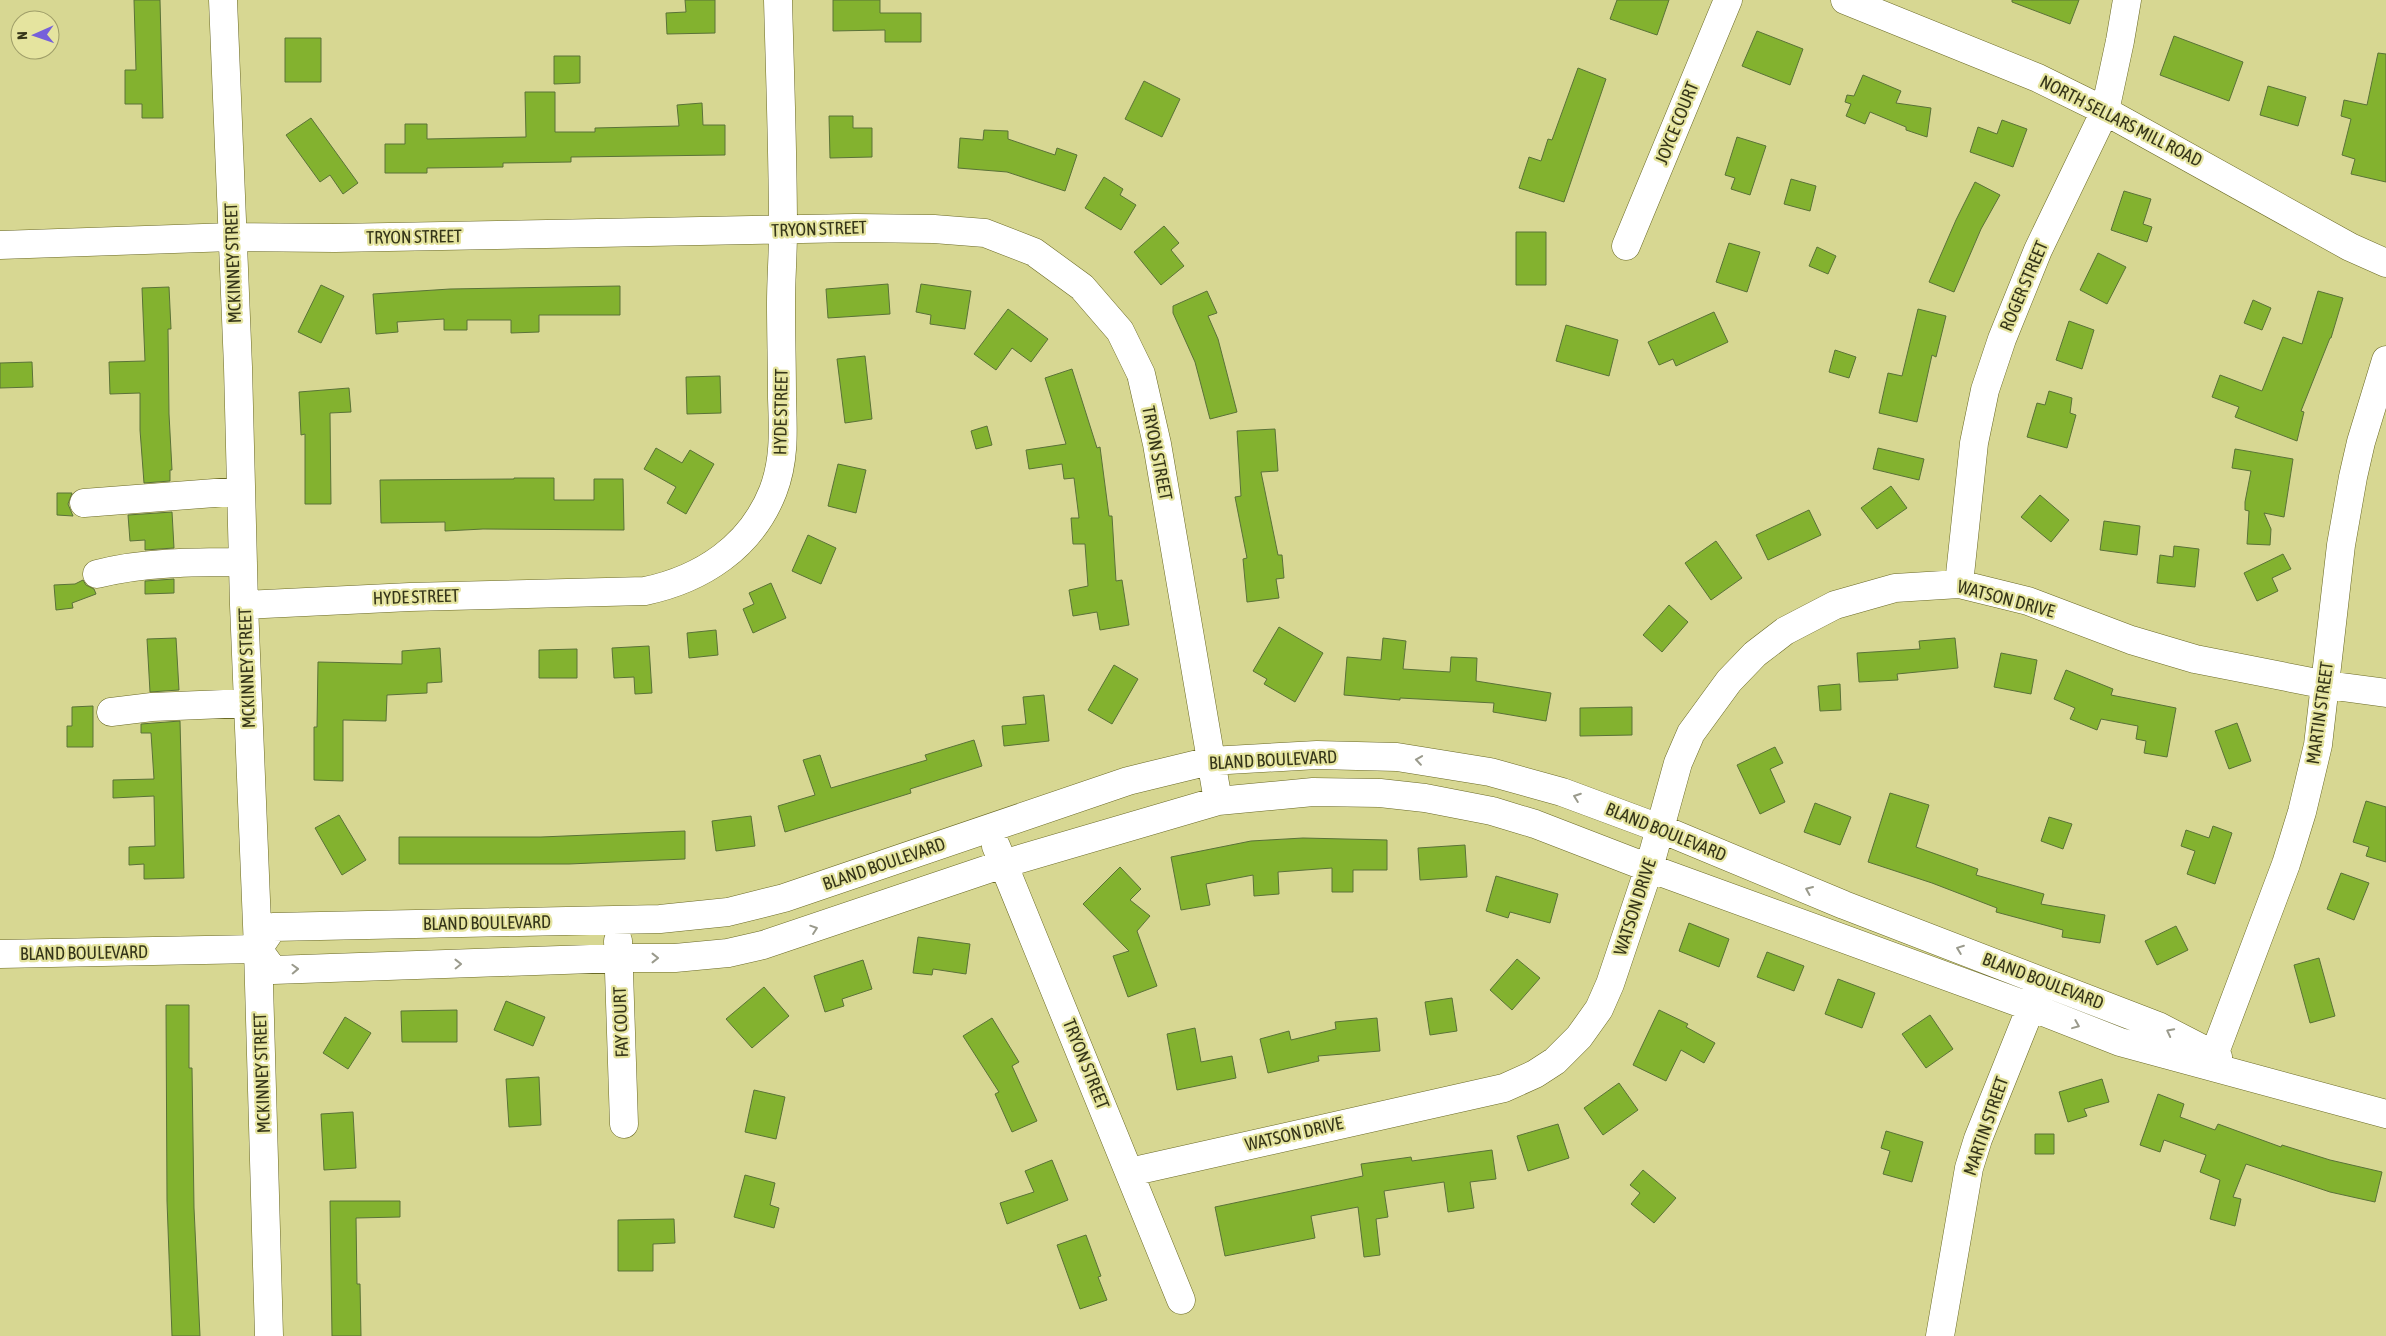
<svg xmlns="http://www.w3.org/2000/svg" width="2386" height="1336" font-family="'Asap Condensed',sans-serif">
  <rect width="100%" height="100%" fill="#d7d792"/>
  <path fill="#83b22f" stroke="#5a7238" d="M134,0H160L163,118H142V104H125V70H136Z
    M685,0H715V33L667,34L666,13L686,12Z
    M833,0H880V13H921V42H885V30L833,31Z
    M1617,0H1669L1657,35L1610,19Z
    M2012,0H2079L2070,24L2012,2Z
    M1757,31L1803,49L1790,85L1742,66Z
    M2174,36L2243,62L2229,101L2160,75Z
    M285,38H321V82H285Z
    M2378,53L2386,54V182L2351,174L2355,159L2342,155L2351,119L2341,116L2344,100L2367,105Z
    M554,56H580V83L554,84Z
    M1578,68L1606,79L1564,202L1519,188L1529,157L1541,161L1548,139L1552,140Z
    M1863,75L1901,91L1896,103L1931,108L1927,137L1906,130V127L1870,112L1865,124L1846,116L1851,104L1845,102L1847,95L1854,96Z
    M1144,81L1180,99L1162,137L1125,119Z
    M2268,86L2306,97L2298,126L2260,115Z
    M525,92H555V132H595V128L679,126L677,105L702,103L703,125H725V155L571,157V162L503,163V167L427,168V173H385V144H405V124H427V139L526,137Z
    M829,116H853V128H872V157L830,158Z
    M311,118L358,183L343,194L330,175L320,182L286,135Z
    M2002,120L2027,129L2013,167L1970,152L1978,127L1997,134Z
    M984,130L1008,131V139L1055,155L1057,148L1077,155L1065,191L1007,172L958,168L960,138L983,140Z
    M1737,137L1766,146L1750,195L1731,189L1735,178L1725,175Z
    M1104,177L1123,189L1120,195L1136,205L1121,230L1085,208Z
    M1791,179L1816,186L1810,211L1784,204Z
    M1975,182L2000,195L1981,229L1954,292L1929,282L1956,220Z
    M2124,191L2151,199L2143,224L2152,227L2147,242L2111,230Z
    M1164,226L1179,243L1171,250L1184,266L1161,285L1134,252Z
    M1516,232H1546V285H1516Z
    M1729,243L1760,252L1747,292L1716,282Z
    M1817,247L1836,256L1828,274L1809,266Z
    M2098,253L2126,267L2107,304L2080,290Z
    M888,284L890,314L828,318L826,289Z
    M921,284L971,291L965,329L930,324L931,315L916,312Z
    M321,285L344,296L321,343L298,332Z
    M620,286V315H539V332L511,333V320H467V330H444V319L397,322L398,332L376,334L373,294L450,289Z
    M169,287L171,329H168L169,414L172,470H170V481L144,483L140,430V393L110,394L109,362L145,361L142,288Z
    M1207,291L1217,313L1208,316L1218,339L1237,412L1210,419L1195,362L1173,313V306Z
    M2318,291L2343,298L2331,338H2330L2301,411L2304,412L2297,441L2235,417L2239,407L2212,397L2220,375L2262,391L2283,337L2302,344Z
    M2253,300L2271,308L2262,330L2244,323Z
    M1008,309L1048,339L1031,362L1012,348L996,370L974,354Z
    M1918,309L1946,316L1936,357L1932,355L1917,422L1879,413L1888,373L1902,376Z
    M1714,312L1728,342L1676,366L1673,359L1659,365L1648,342Z
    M2069,321L2094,330L2082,369L2056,360Z
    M1566,325L1618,340L1609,376L1556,361Z
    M1835,350L1856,357L1849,378L1829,372Z
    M865,356L872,419L845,423L837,359Z
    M32,362L33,387L0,388V363Z
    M1072,369L1097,448L1100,447L1109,516H1112L1116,581L1122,580L1129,625L1100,630L1097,612L1073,616L1069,590L1088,586L1085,544H1073L1071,518H1079L1074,478L1064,479L1062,464L1029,469L1026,450L1066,444L1045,378Z
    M720,376L721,413L687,414L686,377Z
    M349,388L351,412L330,413L331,504H305V434L301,435L299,392Z
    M2049,391L2072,398L2070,413L2076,415L2067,448L2027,437L2037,403L2045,405Z
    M987,426L992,445L976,449L971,431Z
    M1275,429L1278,471L1261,472L1278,555H1282L1284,578L1276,579L1279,598L1247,602L1243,559L1247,558L1235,497L1241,496L1237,431Z
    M656,448L682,463L690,450L714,464L686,514L667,503L676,487L644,469Z
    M1878,448L1924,459L1919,480L1873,469Z
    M2235,449L2293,459L2284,517L2264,513L2271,529L2270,545L2247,544L2249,511L2245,510V502L2251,471L2232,468Z
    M838,464L866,470L856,513L828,506Z
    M514,478H554V500H594V479H623L624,530L483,529L445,531V522L381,523L380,480L514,479Z
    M1891,486L1907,508L1877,529L1861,508Z
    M57,493H72L68,504L73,516L57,515Z
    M2040,495L2069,520L2051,542L2021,517Z
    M1809,510L1821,535L1768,560L1756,535Z
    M172,512L174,548L145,550V540L130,541L128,515Z
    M2104,521L2140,526L2137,555L2100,550Z
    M808,535L836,548L821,584L792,571Z
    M1716,541L1742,578L1711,600L1685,563Z
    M2174,546L2199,549L2195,587L2157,583L2160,555L2173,557Z
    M2283,554L2291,569L2272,578L2278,591L2257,601L2244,573Z
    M174,579V593L145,594V581Z
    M83,580L86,585L94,589L96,594L72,603L73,608L56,610L54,585L75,584Z
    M771,583L786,618L753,633L743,609L754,604L749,593Z
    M1669,605L1688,622L1662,652L1643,635Z
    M1279,627L1323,653L1295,702L1264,684L1267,679L1253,671Z
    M716,630L718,655L689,658L687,633Z
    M176,638L179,690L150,692L147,639Z
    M1383,638L1406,641L1403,669L1450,672L1451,657L1477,658L1476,681L1551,693L1546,721L1493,712L1494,703L1400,698V700L1344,695L1347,657L1381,660Z
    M1955,638L1958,668L1897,674L1898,680L1859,682L1857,653L1920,649L1919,641Z
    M649,646L652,693L635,694L634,677L614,678L612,648Z
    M440,648L442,682L427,683V693L387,695L386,721L343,720V781L314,780V727H317L318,662L402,664V651Z
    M577,649V678H539V650Z
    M2001,653L2037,660L2031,694L1994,687Z
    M1114,665L1138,679L1112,724L1088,710Z
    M2066,670L2113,689L2111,695L2176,708L2167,757L2144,753L2146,741L2136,739L2138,726L2101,719L2097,730L2070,719L2075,708L2054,699Z
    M1840,684L1841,710L1820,711L1818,686Z
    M1044,695L1049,741L1004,746L1002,726L1026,724L1023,697Z
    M93,706V747H67V726H72V707Z
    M1632,707V735L1580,736V708Z
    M180,721L184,878L144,879V864L129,865V847L155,846L154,796L113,798V780L154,779L151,733H141V724Z
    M2237,723L2251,761L2229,769L2215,731Z
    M974,740L982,766L910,789L911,793L785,832L778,806L815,795L803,760L820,755L831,788L927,760L925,755Z
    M1775,747L1783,763L1770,769L1785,802L1760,814L1737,765Z
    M1890,793L1929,805L1916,847L1978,869L1976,875L2044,894L2041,904L2105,915L2100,943L2062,937L2063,930L1996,912L1997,908L1932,883L1868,862Z
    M2366,801L2386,807V862L2366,856L2369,847L2353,842Z
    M1815,803L1851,817L1840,845L1804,832Z
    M339,815L366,860L342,875L315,828Z
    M751,816L755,846L716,851L712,821Z
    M2049,817L2072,824L2063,849L2041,841Z
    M2213,826L2232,833L2215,884L2187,874L2195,851L2181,846L2186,830L2209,838Z
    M685,831V859L569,864H399V837H541Z
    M1303,838L1387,840V870H1353V892H1332V868L1278,872L1279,894L1254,896L1253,875L1206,884L1210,905L1181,910L1171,857L1251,841Z
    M1465,845L1467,877L1420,880L1418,848Z
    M1120,867L1141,889L1130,900L1150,916L1137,931L1157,986L1128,997L1113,956L1129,951L1083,904Z
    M2341,873L2369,883L2354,920L2327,909Z
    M1496,876L1558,894L1550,923L1510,912L1508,918L1486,911Z
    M1689,923L1729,939L1719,967L1679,951Z
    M2176,926L2188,950L2157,965L2145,941Z
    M918,937L970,944L966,974L933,969L932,975L913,973Z
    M1767,952L1804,966L1794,991L1757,977Z
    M2319,958L2335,1016L2310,1023L2294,965Z
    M1517,959L1540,978L1512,1010L1490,990Z
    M863,960L872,989L842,999L844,1006L825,1012L814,976Z
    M1838,979L1875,993L1862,1028L1825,1014Z
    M764,987L789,1016L752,1048L726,1019Z
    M1452,998L1457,1031L1430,1035L1425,1002Z
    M506,1001L545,1017L533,1046L494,1030Z
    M166,1005H189V1068H192L194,1208L200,1336H172L167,1201Z
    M457,1010V1042H402L401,1011Z
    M1659,1010L1688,1024L1686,1027L1715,1043L1704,1063L1681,1050L1666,1081L1633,1065Z
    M1930,1015L1953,1049L1926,1068L1902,1034Z
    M345,1017L371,1033L348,1069L323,1053Z
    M992,1018L1019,1062L1012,1066L1037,1121L1012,1132L995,1094L999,1092L963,1036Z
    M1377,1018L1380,1051L1318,1056L1319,1061L1268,1073L1260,1039L1289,1031L1291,1040L1336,1029L1335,1022Z
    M1195,1028L1201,1062L1232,1056L1236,1078L1177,1090L1167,1034Z
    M539,1077L541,1125L509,1127L506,1079Z
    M2102,1079L2109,1102L2084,1109L2087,1116L2068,1122L2059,1092Z
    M1619,1083L1638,1110L1603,1135L1584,1108Z
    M754,1090L785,1097L776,1139L745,1132Z
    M2158,1094L2184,1104L2180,1117L2215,1130L2218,1124L2281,1147L2282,1145L2330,1160L2382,1172L2375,1202L2330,1192L2246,1164L2233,1197L2241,1199L2235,1226L2210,1219L2220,1180L2200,1172L2206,1155L2164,1140L2160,1152L2140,1145Z
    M353,1112L356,1168L324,1170L321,1114Z
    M1558,1124L1569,1158L1528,1171L1517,1136Z
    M1886,1131L1923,1142L1912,1182L1883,1174L1890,1151L1881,1148Z
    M2035,1134H2054V1154H2035Z
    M1492,1150L1496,1179L1470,1182L1474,1208L1448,1212L1444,1182L1384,1191L1388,1217L1376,1219L1380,1255L1364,1257L1358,1207L1311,1216L1315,1238L1225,1256L1215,1207L1363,1176L1361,1164L1411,1157L1412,1161Z
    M1052,1160L1068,1200L1007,1224L1000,1203L1034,1192L1025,1171Z
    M1643,1170L1676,1198L1654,1223L1631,1204L1640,1193L1630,1185Z
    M745,1175L775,1183L770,1205L779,1208L774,1228L734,1217Z
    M330,1201H400V1217L356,1218L357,1284H360L361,1336H332Z
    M674,1219L675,1243L653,1244V1271H618V1220Z
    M1086,1235L1101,1276L1098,1277L1107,1300L1080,1309L1057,1245Z"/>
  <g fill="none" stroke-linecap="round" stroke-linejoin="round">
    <defs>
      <path id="minor" d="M223,0L238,367L244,605L258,949L269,1336
        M1845,0L2038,78L2105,111L2350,247L2386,263
        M0,245L232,237L335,238L855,228L934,229L985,233L1034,252L1082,287L1120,331L1141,374L1157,444L1218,801
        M1626,246L1728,0
        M84,503L241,491
        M97,574C144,562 194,562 243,562
        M1959,584L1974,443L1985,390L2002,339L2038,250L2105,111L2120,41L2127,0
        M244,605L410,597L645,591C702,579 751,547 773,491C785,460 783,429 782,398C782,366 781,334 781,303C781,279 783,255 783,231C783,154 780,77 778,0
        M111,712L152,707L248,703
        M996,846L1181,1300
        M618,941L624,1124
        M258,949L273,970L620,958H675L728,953L763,945L1003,864L1218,801L1313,792L1380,793L1425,798L1492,811L1535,824L1649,868L2031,1007L2120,1042L2386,1114
        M258,949L273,927L660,919L728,912L784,898L1128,781L1210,761L1317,755L1397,757L1490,772L1562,792L1659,828L1844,905L2158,1026L2218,1057
        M0,954L258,949
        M2214,1055L2286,864L2302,812L2318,745L2341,545L2353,477L2361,442L2386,360
        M1130,1172L1504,1088L1535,1074L1555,1061L1579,1037L1599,1009L1610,984L1649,868L1678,763L1691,733L1729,681L1755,654L1785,631L1835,605L1895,588L1959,584L2028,601L2131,640L2195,659L2327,685L2386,693
        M1940,1336L1969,1168L1978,1139L2031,1007L2036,988"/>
    </defs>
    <use href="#minor" stroke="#6a6925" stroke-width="29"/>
    <use href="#minor" stroke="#fff" stroke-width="28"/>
  </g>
  <defs><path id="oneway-chevron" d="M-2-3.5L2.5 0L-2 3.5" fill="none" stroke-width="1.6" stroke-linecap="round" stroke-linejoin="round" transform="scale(1.25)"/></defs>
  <g stroke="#9a9a8c">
    <use href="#oneway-chevron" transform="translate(1419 760) rotate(-172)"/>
    <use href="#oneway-chevron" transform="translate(1577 797) rotate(-160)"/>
    <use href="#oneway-chevron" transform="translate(1809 890) rotate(-157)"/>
    <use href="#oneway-chevron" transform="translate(814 929) rotate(-19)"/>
    <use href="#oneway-chevron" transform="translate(1960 949) rotate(-159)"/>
    <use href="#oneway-chevron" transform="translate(655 958)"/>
    <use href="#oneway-chevron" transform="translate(458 964) rotate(-1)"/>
    <use href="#oneway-chevron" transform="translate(295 969) rotate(-2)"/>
    <use href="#oneway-chevron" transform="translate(2076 1025) rotate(22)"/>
    <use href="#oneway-chevron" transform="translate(2170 1032) rotate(-153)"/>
  </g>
  <g text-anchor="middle" stroke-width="4.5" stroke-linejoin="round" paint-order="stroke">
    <g font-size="18" fill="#353519" stroke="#e5e49f">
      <text transform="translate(2121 121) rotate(27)" y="6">NORTH SELLARS MILL ROAD</text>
      <text transform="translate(1677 123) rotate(-68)" y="6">JOYCE COURT</text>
      <text transform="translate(819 229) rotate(-2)" y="6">TRYON STREET</text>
      <text transform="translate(414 237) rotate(-1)" y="6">TRYON STREET</text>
      <text transform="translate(233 263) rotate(-92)" y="6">MCKINNEY STREET</text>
      <text transform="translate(2024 286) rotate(-67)" y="6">ROGER STREET</text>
      <text transform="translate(781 412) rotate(-89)" y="6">HYDE STREET</text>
      <text transform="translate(1157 453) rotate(79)" y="6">TRYON STREET</text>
      <text transform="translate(416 597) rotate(-2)" y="6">HYDE STREET</text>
      <text transform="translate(2006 599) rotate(15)" y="6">WATSON DRIVE</text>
      <text transform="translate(247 668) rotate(-92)" y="6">MCKINNEY STREET</text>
      <text transform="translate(2320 713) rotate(-82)" y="6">MARTIN STREET</text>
      <text transform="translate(1273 760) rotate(-3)" y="6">BLAND BOULEVARD</text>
      <text transform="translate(1666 832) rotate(22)" y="6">BLAND BOULEVARD</text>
      <text transform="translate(884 864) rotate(-19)" y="6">BLAND BOULEVARD</text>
      <text transform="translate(1635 907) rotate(-72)" y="6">WATSON DRIVE</text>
      <text transform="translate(487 923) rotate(-1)" y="6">BLAND BOULEVARD</text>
      <text transform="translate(84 953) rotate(-1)" y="6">BLAND BOULEVARD</text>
      <text transform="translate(2043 981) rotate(21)" y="6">BLAND BOULEVARD</text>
      <text transform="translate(621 1022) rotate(-92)" y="6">FAY COURT</text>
      <text transform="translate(1086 1064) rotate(68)" y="6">TRYON STREET</text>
      <text transform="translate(262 1073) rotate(-92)" y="6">MCKINNEY STREET</text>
      <text transform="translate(1986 1126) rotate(-71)" y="6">MARTIN STREET</text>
      <text transform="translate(1294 1134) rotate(-13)" y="6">WATSON DRIVE</text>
    </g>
  </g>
  <g transform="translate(35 35) rotate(268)"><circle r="24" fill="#e5e49f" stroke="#9f9e69"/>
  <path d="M0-4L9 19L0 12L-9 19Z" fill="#7660da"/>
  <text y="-8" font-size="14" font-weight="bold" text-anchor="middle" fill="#353519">N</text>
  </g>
</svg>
